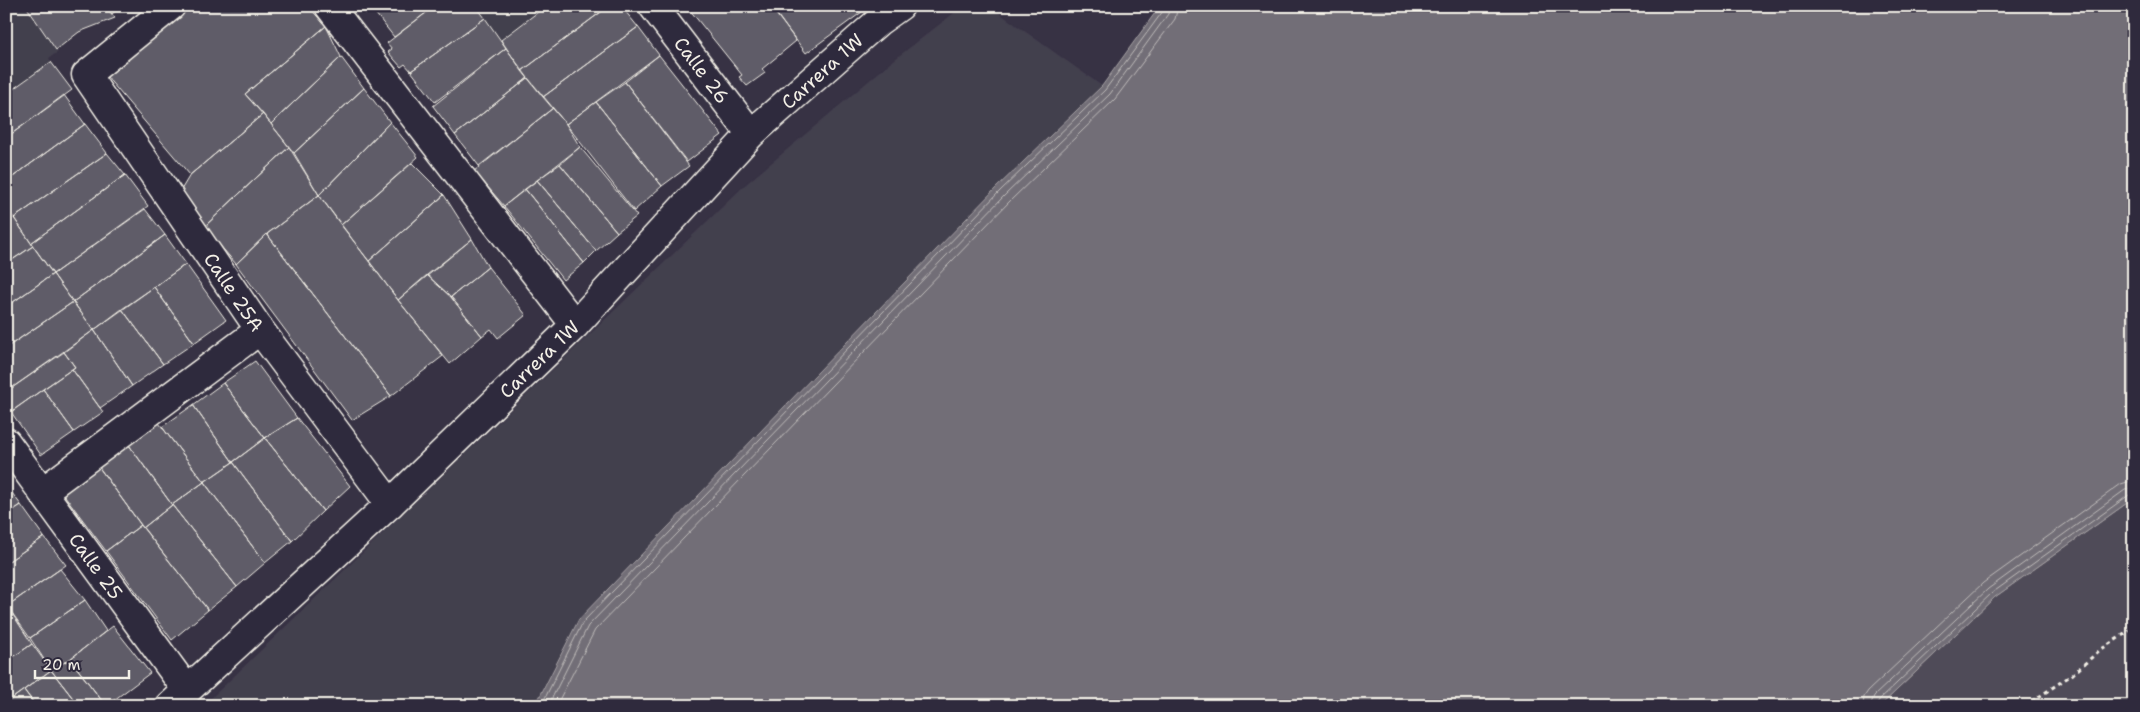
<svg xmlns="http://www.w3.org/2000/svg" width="2140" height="712" font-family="'Shantell Sans',sans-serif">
  <rect width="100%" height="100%" fill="#373244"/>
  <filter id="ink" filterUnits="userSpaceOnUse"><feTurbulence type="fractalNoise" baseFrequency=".02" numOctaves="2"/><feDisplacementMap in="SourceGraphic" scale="10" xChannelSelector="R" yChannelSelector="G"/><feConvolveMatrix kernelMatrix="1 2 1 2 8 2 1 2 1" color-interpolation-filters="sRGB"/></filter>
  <g filter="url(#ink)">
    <path fill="#433f4e" d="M6,6H26L58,52L49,58L51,62L6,94Z
      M476,6H546L501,40Z
      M963,6H989L1102,86L996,188L579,619L535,706H203L745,185L890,63Z"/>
    <path fill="#504b59" stroke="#a29ea0" d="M2134,498V706H1880L1995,597Z"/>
    <path fill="#726e77" stroke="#a6a2a4" d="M1160,6H2134V498L1995,597L1880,706H535L579,619L996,188L1102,86Z"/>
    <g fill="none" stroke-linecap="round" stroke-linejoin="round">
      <path stroke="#c0bdbb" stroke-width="1" d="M541,706L583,622L1000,191L1105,90L1163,11L1164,6
        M548,706L588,626L1004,196L1110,94L1168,14L1170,6
        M556,706L595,630L1010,201L1115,99L1175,19L1178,6
        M1863,706L1864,697L1868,691L1983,583L2121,484L2134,480
        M1870,706L1874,696L1988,589L2125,490L2134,488
        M1877,706L1879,700L1992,593L2129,495L2134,494"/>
    </g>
    <path fill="#5f5c67" stroke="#f4f1e8" d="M26,6H105L115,18L79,32L56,50Z
      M106,6H121L112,14Z
      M188,6H308L326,26L245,94L263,114L190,175L106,76Z
      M361,6H376L366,14Z
      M376,6H435L394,37L372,9Z
      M435,6H476L485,18L411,71L405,64L401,67L388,52L392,49L387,43Z
      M546,6H609L522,71L501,40Z
      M609,6H621L638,27L543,97L522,71Z
      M692,6H771L796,41L762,69L765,73L747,86L739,77L742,75L689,9Z
      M771,6H786L776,14Z
      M786,6H857L862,12L806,53L776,14Z
      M485,18L506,48L435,102L411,71Z
      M326,26L341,57L271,124L245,94Z
      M638,27L659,55L566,124L543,97Z
      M506,48L528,78L455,135L433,106Z
      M659,55L722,135L687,162L625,82Z
      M341,57L364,88L294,153L271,124Z
      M51,62L72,90L6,138V94Z
      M528,78L553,108L479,166L455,135Z
      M625,82L689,166L662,186L596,102Z
      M364,88L390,122L319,195L294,153Z
      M64,95L85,124L6,182V138Z
      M596,102L662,186L634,211L566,124Z
      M553,108L566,124L580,147L504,206L474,171Z
      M263,114L289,147L204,227L178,195L190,175Z
      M390,122L418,157L341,225L319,195Z
      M85,124L107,153L14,218L6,207V182Z
      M289,147L319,195L267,234L236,264L204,227Z
      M580,147L637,216L617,232L560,164Z
      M107,153L125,175L31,243L14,218Z
      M412,163L444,195L369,261L341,225Z
      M560,164L617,232L596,251L537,180Z
      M125,175L148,206L53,274L31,243Z
      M537,180L596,251L584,263L525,189Z
      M525,189L584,263L563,280L504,206Z
      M319,195L398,300L443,356L391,396L267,234Z
      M444,195L472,239L398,300L369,261Z
      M6,207L14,218L6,224Z
      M145,209L165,235L73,302L53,274Z
      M14,218L33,246L6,264V224Z
      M267,234L391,396L352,420L236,264Z
      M165,235L186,264L94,330L73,302Z
      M472,239L488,267L451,297L427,275Z
      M33,246L53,274L6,307V264Z
      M186,264L226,320L194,343L154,287Z
      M488,267L526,315L498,338L491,329L482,336L451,297Z
      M53,274L73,302L6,348V307Z
      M427,275L451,297L482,336L450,364L398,300Z
      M154,287L194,343L163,364L122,309Z
      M73,302L94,330L6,392V348Z
      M122,309L163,364L132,386L94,330Z
      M94,330L132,386L100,408L72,369L75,367L64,352Z
      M64,352L75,367L9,413L6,410V392Z
      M255,361L297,418L265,438L223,383Z
      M72,369L103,412L74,432L43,389Z
      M223,383L265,438L233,462L193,405Z
      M43,389L74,432L41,455L11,412Z
      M193,405L233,462L204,482L162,427Z
      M297,418L350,486L323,511L265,438Z
      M159,423L204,482L172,505L129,445Z
      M265,438L323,511L292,541L233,462Z
      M129,445L172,505L143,528L98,466Z
      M233,462L292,541L265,563L204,482Z
      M98,466L141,525L106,551L62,492Z
      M204,482L265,563L237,587L172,505Z
      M6,485L21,505L6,515Z
      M21,505L44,537L6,563V515Z
      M172,505L237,587L208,610L143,528Z
      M141,525L208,610L172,640L106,551Z
      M44,537L66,565L7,606L6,563Z
      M60,569L85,600L30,638L7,606Z
      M85,600L106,631L70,659L51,670L30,638Z
      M6,605L13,615L6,620Z
      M13,615L32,644L6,662V620Z
      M113,626L150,673L106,706L70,659Z
      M32,644L51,670L6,703V662Z
      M70,659L106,706H79L51,670Z
      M51,670L79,706H36L24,690Z
      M24,690L36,706H6V703Z"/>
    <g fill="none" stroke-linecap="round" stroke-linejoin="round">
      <defs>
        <path id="minor" d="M171,6L86,75L260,330L390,504
          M329,6L575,325
          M653,6L751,134
          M6,442L187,690
          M42,492L260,330"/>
        <path id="tertiary" d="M170,706L390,504L575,325L751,134L879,21L900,6"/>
      </defs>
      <use href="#minor" stroke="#f4f1e8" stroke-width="31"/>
      <use href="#tertiary" stroke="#f4f1e8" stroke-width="31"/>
      <path stroke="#f4f1e8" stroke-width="3" stroke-dasharray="4 4" stroke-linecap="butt" d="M2025,706L2073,674L2100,650L2134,628"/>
      <use href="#minor" stroke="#2f2a3d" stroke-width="28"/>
      <use href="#tertiary" stroke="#2f2a3d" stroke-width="28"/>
    </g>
  </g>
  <g text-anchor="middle" stroke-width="4" stroke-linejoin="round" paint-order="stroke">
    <g font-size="19" fill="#f4f1e8" stroke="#2f2a3d">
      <text transform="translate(702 70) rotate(53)" y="7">Calle 26</text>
      <text transform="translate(822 71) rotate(-42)" y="7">Carrera 1W</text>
      <text transform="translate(234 292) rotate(56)" y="7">Calle 25A</text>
      <text transform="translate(539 359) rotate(-44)" y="7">Carrera 1W</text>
      <text transform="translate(96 566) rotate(54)" y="7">Calle 25</text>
    </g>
  </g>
  <rect width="2140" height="712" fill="none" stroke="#2f2a3d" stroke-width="25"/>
  <rect x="12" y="12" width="2115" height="687" fill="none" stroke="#f4f1e8" stroke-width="2" filter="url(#ink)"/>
  <path d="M35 670v8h94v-8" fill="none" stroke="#f4f1e8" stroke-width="2.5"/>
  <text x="42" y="670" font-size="15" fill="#f4f1e8" stroke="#2f2a3d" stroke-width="4" paint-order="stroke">20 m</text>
</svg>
